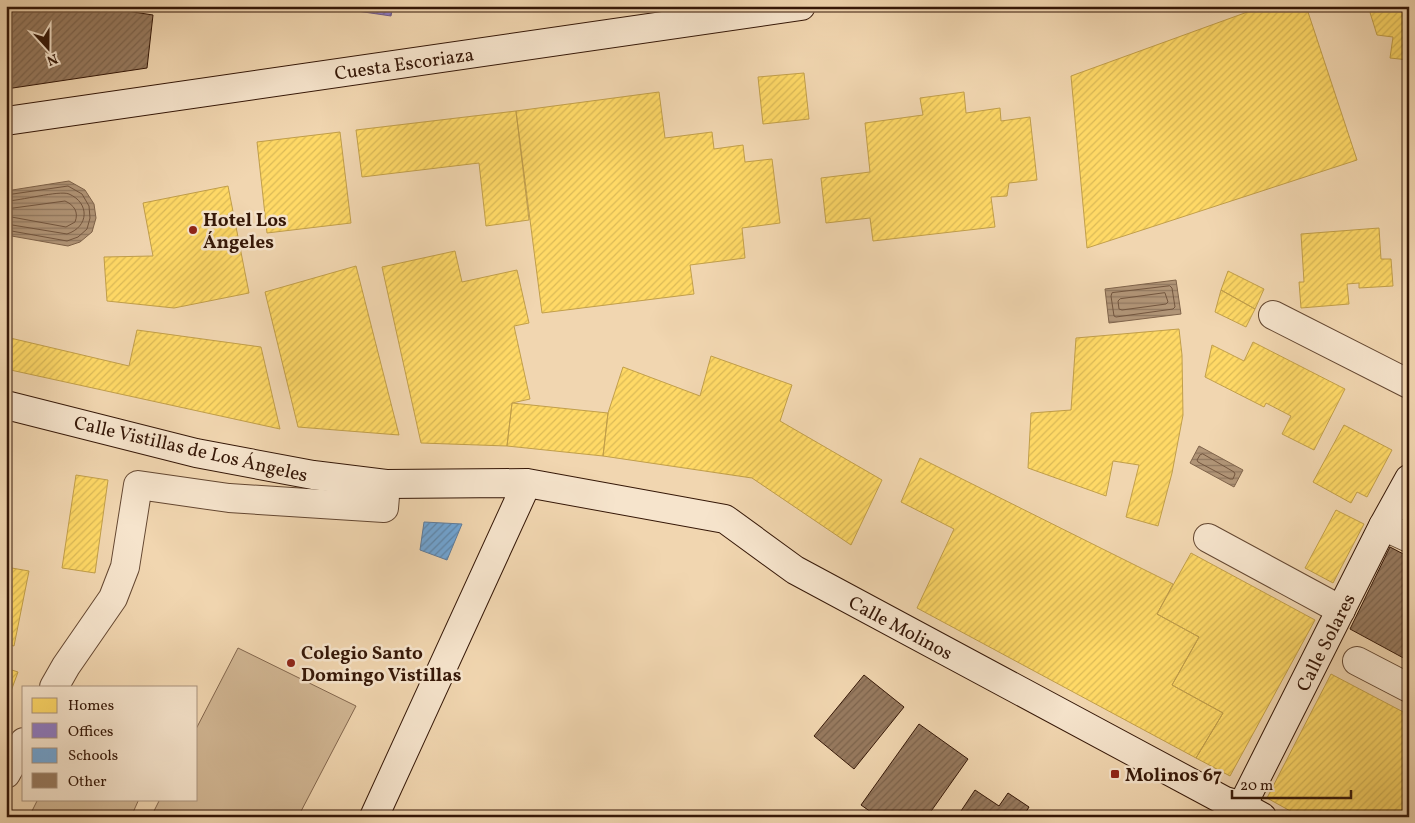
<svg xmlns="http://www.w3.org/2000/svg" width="1415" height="823" font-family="Vollkorn,serif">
  <defs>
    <pattern id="water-rules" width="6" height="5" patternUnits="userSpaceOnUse" patternTransform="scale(1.25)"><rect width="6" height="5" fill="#b19577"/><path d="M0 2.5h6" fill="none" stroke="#917960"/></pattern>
    <pattern id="homes-hatch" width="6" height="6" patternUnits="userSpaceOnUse" patternTransform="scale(1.25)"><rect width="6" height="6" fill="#ffd966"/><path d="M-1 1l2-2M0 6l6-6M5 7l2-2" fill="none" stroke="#dbba57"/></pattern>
    <pattern id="offices-hatch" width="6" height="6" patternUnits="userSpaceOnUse" patternTransform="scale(1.25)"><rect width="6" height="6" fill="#8e7cc3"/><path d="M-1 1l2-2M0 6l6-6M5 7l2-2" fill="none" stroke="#75659c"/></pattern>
    <pattern id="schools-hatch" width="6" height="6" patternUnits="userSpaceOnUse" patternTransform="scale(1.25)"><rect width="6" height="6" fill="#6fa8dc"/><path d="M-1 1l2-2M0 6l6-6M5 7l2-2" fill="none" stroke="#5c88b0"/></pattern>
    <pattern id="building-hatch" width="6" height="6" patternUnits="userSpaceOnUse" patternTransform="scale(1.25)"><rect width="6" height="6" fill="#977a5f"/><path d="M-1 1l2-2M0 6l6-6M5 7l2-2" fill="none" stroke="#7c634c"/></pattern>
  </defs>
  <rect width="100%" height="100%" fill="#f1d6b0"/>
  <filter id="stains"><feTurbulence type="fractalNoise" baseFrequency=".004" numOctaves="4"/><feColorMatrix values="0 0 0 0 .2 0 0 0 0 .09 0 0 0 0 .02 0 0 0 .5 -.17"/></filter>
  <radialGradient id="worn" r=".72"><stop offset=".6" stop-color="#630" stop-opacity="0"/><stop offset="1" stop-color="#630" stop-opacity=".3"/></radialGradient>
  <path fill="#d1b693" stroke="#83664d" d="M238,648L356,706L298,817H151L160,799H196V729Z
    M38,799H139L131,817H29Z"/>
  <path fill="url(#water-rules)" stroke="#7f634a" d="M69,181L85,190L94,204L96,218L92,232L80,242L68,246L6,235V191Z
    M1176,280L1181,314L1109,323L1105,289Z
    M1199,446L1243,470L1234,487L1190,463Z"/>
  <path fill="url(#homes-hatch)" stroke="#c29f4a" d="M1264,6H1306L1357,160L1087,248L1071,76Z
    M1368,6H1409V60L1390,58L1393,37L1377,35Z
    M804,73L809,119L763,124L758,77Z
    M659,92L665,138L712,132L714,149L743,145L745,162L772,159L780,223L742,228L745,258L690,265L694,294L542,313L516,111Z
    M964,92L966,113L1000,108L1001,121L1030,117L1037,180L1009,183L1007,196L991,197L995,227L873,241L870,218L826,223L821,178L870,172L865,123L923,115L920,98Z
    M516,111L529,220L486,226L479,163L362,177L356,130Z
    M340,132L351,223L267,233L257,142Z
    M228,186L249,293L174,308L107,301L104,257L153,256L143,203Z
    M1379,228L1381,259H1391L1393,286L1359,288V283L1347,284L1349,304L1301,308L1299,282H1304L1301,234Z
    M455,251L462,282L517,270L529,323L514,326L530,399L512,403L507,446L421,443L382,267Z
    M356,266L399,435L298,427L265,292Z
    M1228,271L1264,289L1255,309L1221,290Z
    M1221,290L1255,309L1246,327L1215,312Z
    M1179,329L1182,355L1183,415L1172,473L1158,526L1126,517L1139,465L1113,461L1106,496L1028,468L1031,413L1071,410L1076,338Z
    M137,330L261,347L280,429L6,369V337L129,366Z
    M1253,342L1345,389L1314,450L1282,434L1291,416L1266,403L1264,407L1205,377L1212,345L1244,361Z
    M711,356L792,385L780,421L882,480L851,545L752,478L603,456L608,413L623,367L700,396Z
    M512,403L608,413L603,456L507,446Z
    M1344,425L1392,450L1367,497L1357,492L1351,503L1313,482Z
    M920,458L1173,584L1157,614L1199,637L1172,685L1223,713L1196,758L917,608L954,529L901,502Z
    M76,475L108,480L95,573L62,568Z
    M1336,510L1364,524L1333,583L1305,568Z
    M1191,553L1315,620L1230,776L1196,758L1223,713L1172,685L1199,637L1157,614Z
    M6,567L29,571L14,646L6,644Z
    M6,668L18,672L6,705Z
    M1331,674L1409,715V817H1301L1267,798Z"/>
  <path fill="url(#offices-hatch)" stroke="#735e8b" d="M323,6H393L391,16Z"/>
  <path fill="url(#schools-hatch)" stroke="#5e7c9c" d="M424,522L462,524L447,560L420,550Z"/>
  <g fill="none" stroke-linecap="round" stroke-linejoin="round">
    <path stroke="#73563f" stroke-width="1" d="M6,195L68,186L82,194L89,206L90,218L87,229L78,237L67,241L6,230
      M6,201C20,201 59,190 69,194C90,203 89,227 67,234L6,224
      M6,209L65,201C74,205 79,212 75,222L66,227L6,216
      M1170,286L1172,288L1175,307L1173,309L1116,317L1114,316L1111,296L1112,293Z
      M1165,293L1168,302L1166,304L1122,310L1119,309L1118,301L1120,299Z
      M1203,454L1234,472L1235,474L1233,479H1230L1198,462L1197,460L1200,455Z"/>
  </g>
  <path fill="url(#building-hatch)" stroke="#351707" d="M10,6H95L153,15L147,68L6,89V33Z
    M1390,547L1409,557V661L1350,629Z
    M864,675L904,707L854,769L814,736Z
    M919,724L968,759L927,817H878L861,805Z
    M975,790L999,806L1008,793L1029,807L1023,817H957Z"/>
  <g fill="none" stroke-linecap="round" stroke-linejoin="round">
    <defs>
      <path id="street" d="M1273,315L1409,384
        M1383,526L1409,538
        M1208,538L1341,610
        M1357,661L1409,688
        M54,687L66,666L113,598L125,567L138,485L229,498L384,508L386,484
        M6,774L24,742"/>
      <path id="secondary" d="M6,121L801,6
        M6,405L196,453L313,475L386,484L527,483L725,519L795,570L1225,801L1242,806L1262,817
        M1242,806L1383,526L1409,479
        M374,817L527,483"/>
    </defs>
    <use href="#street" stroke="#644731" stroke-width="30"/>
    <use href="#secondary" stroke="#351707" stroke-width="30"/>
    <use href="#street" stroke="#f6e4cc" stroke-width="28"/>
    <use href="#secondary" stroke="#f6e4cc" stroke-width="28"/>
  </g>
  <g fill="#8f2418" stroke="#f6e4cc" stroke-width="2">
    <circle cx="193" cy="230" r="5"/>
    <circle cx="291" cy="663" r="5"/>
    <rect x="1110" y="769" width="10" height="10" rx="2.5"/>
  </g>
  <g text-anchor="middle" stroke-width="5" stroke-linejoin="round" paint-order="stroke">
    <g font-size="19" fill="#351707" stroke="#f6e4cc">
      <text transform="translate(404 63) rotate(-8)" y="7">Cuesta Escoriaza</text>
      <text transform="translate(191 448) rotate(13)" y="7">Calle Vistillas de Los Ángeles</text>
      <text transform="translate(901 627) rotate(28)" y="7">Calle Molinos</text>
      <text transform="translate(1325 642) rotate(-63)" y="7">Calle Solares</text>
    </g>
    <g font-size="19" font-weight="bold" fill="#351707" stroke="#f6e4cc" text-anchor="start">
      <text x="203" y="226">Hotel Los<tspan x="203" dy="22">Ángeles</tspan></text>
      <text x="301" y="659">Colegio Santo<tspan x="301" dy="22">Domingo Vistillas</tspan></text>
      <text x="1125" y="781">Molinos 67</text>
    </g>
  </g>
  <rect width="1415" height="823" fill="none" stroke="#f1d6b0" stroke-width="25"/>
  <rect x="8" y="8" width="1400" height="808" fill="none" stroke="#351707" stroke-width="2.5"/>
  <rect x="12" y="12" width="1390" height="798" fill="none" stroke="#351707"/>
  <rect x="22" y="686" width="175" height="115" fill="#f6e4cc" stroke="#a9927d"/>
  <rect x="32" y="698" width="25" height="15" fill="#ffd966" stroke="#a9927d"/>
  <text x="68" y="710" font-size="15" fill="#351707">Homes</text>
  <rect x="32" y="723" width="25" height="15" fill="#8e7cc3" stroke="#a9927d"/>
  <text x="68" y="736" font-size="15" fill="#351707">Offices</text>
  <rect x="32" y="748" width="25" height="15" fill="#6fa8dc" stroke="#a9927d"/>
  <text x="68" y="760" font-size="15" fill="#351707">Schools</text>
  <rect x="32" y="773" width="25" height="15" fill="#977a5f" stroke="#a9927d"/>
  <text x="68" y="786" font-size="15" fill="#351707">Other</text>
  <g transform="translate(48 48) rotate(159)" stroke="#f6e4cc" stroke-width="4" paint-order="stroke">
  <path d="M0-4L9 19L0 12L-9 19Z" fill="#351707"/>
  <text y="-8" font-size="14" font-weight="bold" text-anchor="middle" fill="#351707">N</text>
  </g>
  <path d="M1232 790v8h119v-8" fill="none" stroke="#351707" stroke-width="2.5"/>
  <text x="1240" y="790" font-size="15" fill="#351707" stroke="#f6e4cc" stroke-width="4" paint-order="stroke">20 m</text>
  <rect width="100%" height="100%" filter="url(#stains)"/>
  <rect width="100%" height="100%" fill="url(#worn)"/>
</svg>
